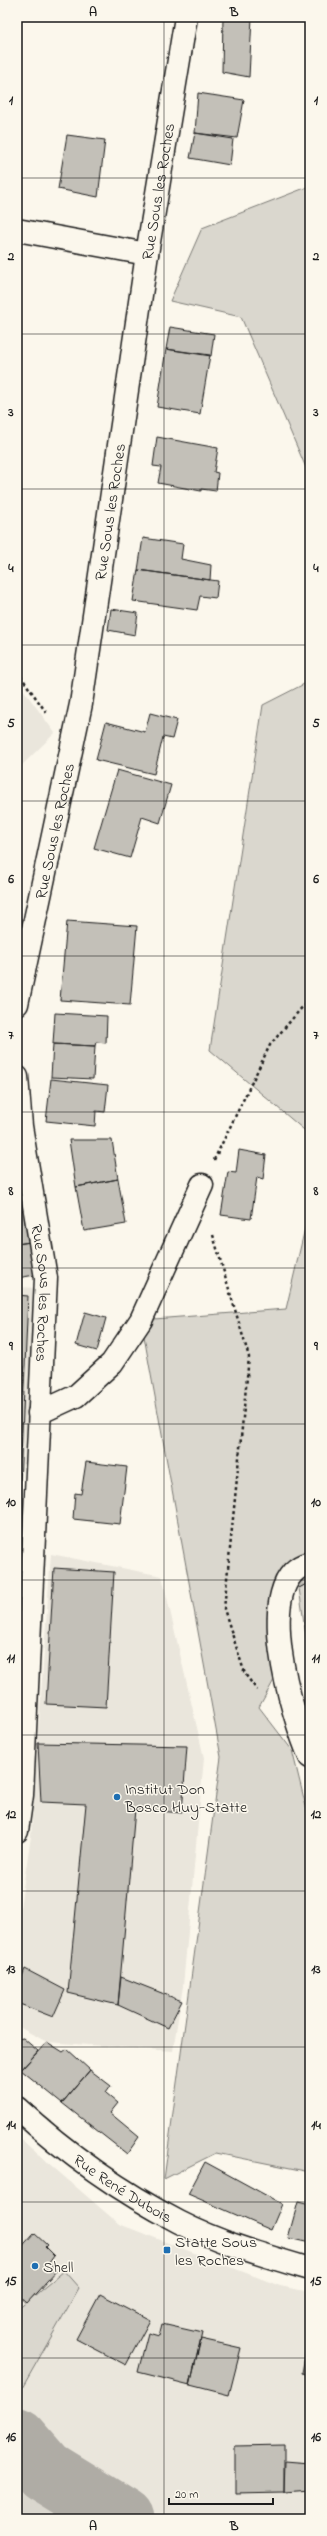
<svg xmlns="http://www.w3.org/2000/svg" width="327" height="2536" font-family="'Indie Flower',sans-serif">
  <rect width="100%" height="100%" fill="#fbf7ec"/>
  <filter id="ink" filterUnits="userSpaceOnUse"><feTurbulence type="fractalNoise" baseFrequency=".025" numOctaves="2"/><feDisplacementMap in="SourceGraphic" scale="8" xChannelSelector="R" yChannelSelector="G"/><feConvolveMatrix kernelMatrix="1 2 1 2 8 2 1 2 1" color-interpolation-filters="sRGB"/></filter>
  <g filter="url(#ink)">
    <path fill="#eae6dc" d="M17,681L55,733L17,770Z
      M17,1287L39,1288L17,1528Z
      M51,1554L162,1576L204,1758L183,1986L173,2051L47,2042L17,2026V1928L31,1836Z
      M17,2136L119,2224L280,2286L310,2292V2519H123L45,2471L17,2439V2397L79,2288L17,2310Z"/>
    <path fill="#dad7ce" stroke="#7b7a75" d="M310,186V477L241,317L170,301L202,228Z
      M310,681V1135L210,1050L263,705Z
      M310,1207V1563L291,1576L283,1664L259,1707L292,1750L310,1823V2172L216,2153L164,2179L221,1757L141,1320L286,1309Z
      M310,1582V1664L299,1588Z
      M64,2271L79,2288L17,2397V2310Z
      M17,2439L45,2471L123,2519H17Z"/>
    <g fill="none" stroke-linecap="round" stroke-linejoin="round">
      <path stroke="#afaca5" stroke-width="63" d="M17,2439L45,2471L123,2519"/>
    </g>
    <path fill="#c3c0b8" stroke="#1c1c1c" d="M223,17H252L249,77L222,72Z
      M198,93L244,100L237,138L195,133Z
      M195,133L233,139L230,165L190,158Z
      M67,135L105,140L98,197L58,189Z
      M170,327L214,334L211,356L166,349Z
      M166,349L210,355L200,414L157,407Z
      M157,437L218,448L214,472L218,473L216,491L201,489V491L158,483L161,467L153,466Z
      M143,538L183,544L181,559L211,565L210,580L138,570Z
      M138,570L218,581L216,598L200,596L197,610L133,601Z
      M111,609L138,613L135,635L108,630Z
      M150,713L177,720L172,739L163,737L154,774L96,760L106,722L145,732Z
      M117,770L171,785L160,823L142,817L130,858L94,848Z
      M67,921L137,926L130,1005L60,1000Z
      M55,1013L107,1016L106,1043L96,1042L95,1046L53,1044Z
      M53,1044L95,1046L93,1079L51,1077Z
      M51,1079L108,1085L105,1112L96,1111L95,1126L46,1121Z
      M69,1140H112L118,1179L76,1187Z
      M239,1150L266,1155L263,1179L257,1177L251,1219L221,1215L228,1172L236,1173Z
      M118,1179L126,1224L84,1231L76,1187Z
      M26,1210L30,1242L17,1244V1211Z
      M30,1242L35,1275L17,1278V1244Z
      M17,1295L28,1296L19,1506H17Z
      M85,1312L106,1318L97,1351L76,1345Z
      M86,1462L127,1467L120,1524L73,1519L75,1493L81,1494Z
      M54,1568L114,1572L106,1707L46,1704Z
      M308,1574L310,1582L299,1588L295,1582Z
      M38,1743L187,1746L182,1813L135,1809L118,2005L68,1993L86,1804L41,1802Z
      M25,1969L65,1990L53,2017L17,2003V1989Z
      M121,1977L182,2001L168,2028L118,2005Z
      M23,2038L38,2051L21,2070L17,2066V2039Z
      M47,2042L63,2052L67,2049L90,2070L62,2103L21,2070Z
      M90,2070L111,2086L106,2093L118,2103L110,2113L139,2137L127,2154L62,2103Z
      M205,2162L282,2204L271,2230L188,2194Z
      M298,2202L310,2205V2243L288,2238Z
      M34,2233L47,2245L45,2247L54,2256L49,2263L57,2270L27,2303L17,2294V2252Z
      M100,2294L150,2320L126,2365L76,2339Z
      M162,2324L202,2333L190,2385L138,2372L148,2333L159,2336Z
      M201,2339L241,2348L229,2395L190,2385Z
      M307,2344H310V2375L302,2373Z
      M284,2445V2492L235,2493V2446Z
      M285,2461L310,2463V2490L284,2492Z"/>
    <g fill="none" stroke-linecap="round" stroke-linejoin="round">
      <defs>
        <g id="minor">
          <path d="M17,230L147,254"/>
          <path id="s1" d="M17,1004L81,704L147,254L186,17"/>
          <path id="s2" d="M17,1077L21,1126L46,1278L22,1795L17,1831"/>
          <path d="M39,1413L76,1396L112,1363L141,1320L202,1185"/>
          <path d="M310,1563C249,1577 293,1719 310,1757"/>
        </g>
        <g id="major">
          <path id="s3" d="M17,2108C65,2152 121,2192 179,2222C220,2243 266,2256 310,2269"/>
        </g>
      </defs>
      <use href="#minor" stroke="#1c1c1c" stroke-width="25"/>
      <use href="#major" stroke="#1c1c1c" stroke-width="25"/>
      <path stroke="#1c1c1c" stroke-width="2.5" stroke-dasharray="3 3" stroke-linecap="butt" d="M17,671L48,715
        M214,1160L270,1045L310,998
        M213,1235L249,1357L224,1609L245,1674L257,1690"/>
      <use href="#minor" stroke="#fbf7ec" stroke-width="22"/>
      <use href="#major" stroke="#fbf7ec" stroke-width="22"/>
    </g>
  </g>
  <path fill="none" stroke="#1c1c1c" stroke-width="1" stroke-opacity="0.55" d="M164,17V2519M17,178H310M17,334H310M17,489H310M17,645H310M17,801H310M17,956H310M17,1112H310M17,1268H310M17,1424H310M17,1580H310M17,1735H310M17,1891H310M17,2047H310M17,2202H310M17,2358H310"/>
  <g fill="#1f6fb2" stroke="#fbf7ec" stroke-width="1.5">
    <circle cx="117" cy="1797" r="4"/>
    <rect x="163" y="2246" width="8" height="8" rx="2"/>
    <circle cx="35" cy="2266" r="4"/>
  </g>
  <g text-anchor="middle" stroke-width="3" stroke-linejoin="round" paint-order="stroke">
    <g font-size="16" fill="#1c1c1c" stroke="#fbf7ec">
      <text dy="6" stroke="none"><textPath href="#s1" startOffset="825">Rue Sous les Roches</textPath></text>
      <text dy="6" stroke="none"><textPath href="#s1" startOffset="501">Rue Sous les Roches</textPath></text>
      <text dy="6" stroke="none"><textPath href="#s1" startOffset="177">Rue Sous les Roches</textPath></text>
      <text dy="6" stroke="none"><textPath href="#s2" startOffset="218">Rue Sous les Roches</textPath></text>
      <text dy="6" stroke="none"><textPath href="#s3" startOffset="133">Rue René Dubois</textPath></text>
    </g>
    <g font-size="16" fill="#1c1c1c" stroke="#fbf7ec" text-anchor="start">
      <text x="125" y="1794">Institut Don<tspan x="125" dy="18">Bosco Huy-Statte</tspan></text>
      <text x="175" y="2247">Statte Sous<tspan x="175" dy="18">les Roches</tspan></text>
      <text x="43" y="2272">Shell</text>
    </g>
  </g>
  <rect width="327" height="2536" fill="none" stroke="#fbf7ec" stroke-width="44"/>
  <path d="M169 2498v6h104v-6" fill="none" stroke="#1c1c1c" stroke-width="2"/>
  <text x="175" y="2498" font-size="12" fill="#1c1c1c" stroke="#fbf7ec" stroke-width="3" paint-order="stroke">20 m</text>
  <rect x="22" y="22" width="283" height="2492" fill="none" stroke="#1c1c1c" stroke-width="1.5"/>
  <g font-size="13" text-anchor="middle" font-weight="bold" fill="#1c1c1c">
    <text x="93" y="16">A</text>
    <text x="234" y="16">B</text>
    <text x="11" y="104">1</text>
    <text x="316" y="104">1</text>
    <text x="11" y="260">2</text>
    <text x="316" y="260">2</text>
    <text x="11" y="416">3</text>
    <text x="316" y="416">3</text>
    <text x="11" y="572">4</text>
    <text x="316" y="572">4</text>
    <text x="11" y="727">5</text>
    <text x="316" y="727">5</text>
    <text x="11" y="883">6</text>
    <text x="316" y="883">6</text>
    <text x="11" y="1039">7</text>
    <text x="316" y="1039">7</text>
    <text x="11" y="1195">8</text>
    <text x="316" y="1195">8</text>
    <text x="11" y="1350">9</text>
    <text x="316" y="1350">9</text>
    <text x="11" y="1506">10</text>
    <text x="316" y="1506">10</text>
    <text x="11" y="1662">11</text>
    <text x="316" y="1662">11</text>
    <text x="11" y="1818">12</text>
    <text x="316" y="1818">12</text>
    <text x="11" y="1973">13</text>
    <text x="316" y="1973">13</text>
    <text x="11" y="2129">14</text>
    <text x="316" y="2129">14</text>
    <text x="11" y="2285">15</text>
    <text x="316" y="2285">15</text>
    <text x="11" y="2441">16</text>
    <text x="316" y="2441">16</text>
    <text x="93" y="2530">A</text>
    <text x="234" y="2530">B</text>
  </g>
</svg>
